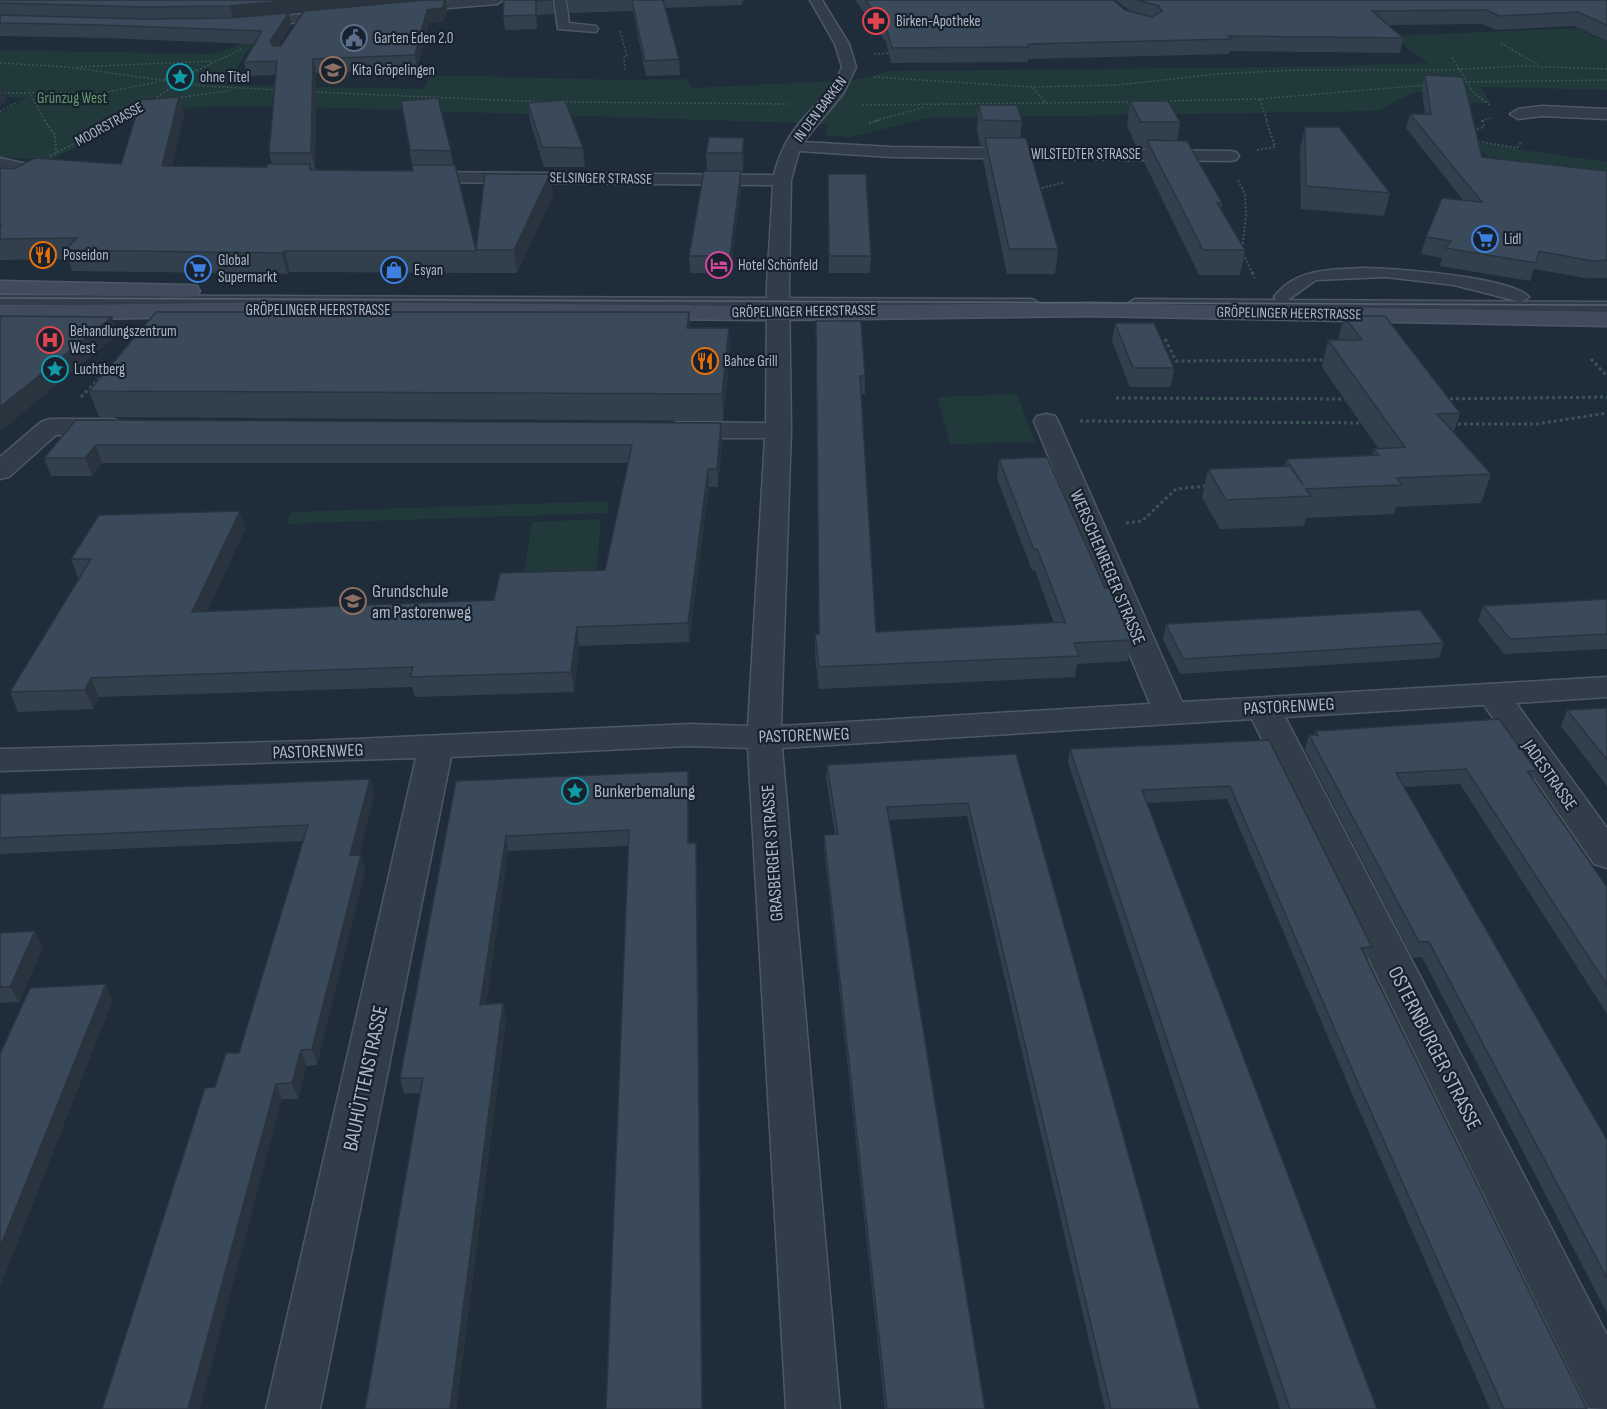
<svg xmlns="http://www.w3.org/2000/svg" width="1607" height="1409" font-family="'Sofia Sans Condensed',sans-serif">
  <rect width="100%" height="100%" fill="#1f2c3a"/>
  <path fill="#21393b" d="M251,28L264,42L247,51L226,85L424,89L429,75L623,80L687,79L691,88L855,80L890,71L1299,67L1428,63L1391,36L1576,28L1607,42V90L1481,87L1490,103H1470L1464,94L1414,92L1377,111L928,118L852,137L825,136L828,124L277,106L155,108L42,164L33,159L0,157V114L25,98L0,97V50L211,54L235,47Z
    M1475,143L1607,162V172L1498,169Z
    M1017,394L1035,442L950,444L937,397Z
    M608,501V513L286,524L291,512Z
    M601,519L596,577L523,580L532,522Z"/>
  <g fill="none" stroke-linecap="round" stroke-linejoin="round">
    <defs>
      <path id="service" d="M1363,268C1392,268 1512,277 1529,297L1521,302L1454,285L1386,277L1316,280L1288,300L1607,302V312L1135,309L1127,304L1135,299L1276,300L1274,297C1296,268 1330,270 1363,268Z
        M0,295L1032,299L1040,304L1032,309L0,305Z"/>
      <path id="minor" d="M450,0H503L497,4L400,12L393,8L400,4Z
        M554,0H566L569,23L596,26L598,29L596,32L558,29Z
        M810,0H822L849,44L856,67L843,94L803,142L891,147L1230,151L1236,152L1239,156L1236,160L1230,161L891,157L799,151L791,180L789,285L791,431L781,726L1150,704L1034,421L1037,416L1046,414L1055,416L1058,421L1182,702L1607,677V697L1516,703L1607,828V868L1594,864L1484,705L1285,717L1607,1335V1409L1588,1408L1252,719L782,748L840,1409H786L748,748L690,746L451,757L320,1409H266L416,758L0,771V749L310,741L690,724L748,726L765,438H678L669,435L665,430L669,425L678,422L766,423L767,285L773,185L412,182L406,181L403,177L406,173L412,172L774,175C779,154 788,136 802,120C817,103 834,89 842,67L835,44Z
        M343,10L350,14L348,17L245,28L238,24L245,20Z
        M1542,106L1607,109V119L1542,116L1518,119L1510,114L1518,109Z
        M0,158L31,165L34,169L31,173L25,174L0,168Z
        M50,419H113L122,422L126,427L122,432L113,435H56L9,477L0,479V457L41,422Z"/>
      <path id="secondary" d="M0,281L189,285L197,286L200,291L197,296L189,297L0,293Z
        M292,302L779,306L1090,303L1607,312V326L1090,316L779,320L292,316L0,320V306Z"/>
    </defs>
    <use href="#service" stroke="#4d5865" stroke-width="3"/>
    <use href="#minor" stroke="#4d5865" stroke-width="3"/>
    <use href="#secondary" stroke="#4d5865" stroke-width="3"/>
    <path stroke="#3b5555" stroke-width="1.5" stroke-dasharray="2 2" stroke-linecap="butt" d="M620,31L627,56L624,57L625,70
      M1501,43L1538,65
      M874,54L893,53
      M1452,57L1473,92L1491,106
      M0,63L67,67L204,86L278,90
      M77,67L213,61
      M874,77L1032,87L1118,85L1217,74L1298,70H1447L1522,66L1607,69
      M164,79L197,70
      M1461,82L1607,80
      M1033,88L1047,104
      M313,92L545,102
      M0,93H102L157,82
      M31,95L45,121
      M177,98L232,90
      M1260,99L1267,121
      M1162,101L1260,99L1426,85
      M150,102L194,72L242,49
      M562,102L788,104
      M862,105L1133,102
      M0,112L17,102
      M116,121L141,108
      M875,121L925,107
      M1481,121L1491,118"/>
    <path stroke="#3b5555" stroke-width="2" stroke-dasharray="2 2" stroke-linecap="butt" d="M44,120L55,135L56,153
      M869,123L881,120
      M1473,130L1484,127L1483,120
      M1474,141L1517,148L1522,141
      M1257,150L1275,147L1266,120
      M50,156L119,120
      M1238,180L1245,194L1246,215L1242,252L1253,274
      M1038,189L1065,182"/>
    <path stroke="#3b5555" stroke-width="3" stroke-dasharray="3 3" stroke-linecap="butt" d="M1252,272L1255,278
      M1165,339L1176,361L1327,360
      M1591,359L1607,376
      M81,397L101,377
      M1116,398L1346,399
      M1444,399L1607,397
      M1080,421L1363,423
      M1452,424H1537L1607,413
      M1126,523L1142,521L1176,489L1207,486"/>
    <use href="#service" fill="#323d4a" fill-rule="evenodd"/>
    <use href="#minor" fill="#323d4a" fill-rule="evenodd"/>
    <use href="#secondary" fill="#404c5e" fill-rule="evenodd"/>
    <path stroke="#546272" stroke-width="1.5" d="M0,298L1607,305"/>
  </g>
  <path fill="#32404d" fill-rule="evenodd" d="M0,0H446L447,11L444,21L429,23L417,69L316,73L315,169H311L413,171L401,101L451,151L453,165L476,251L479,273L290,272L287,274L72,271L68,259L0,260V168L14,169L121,164L179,97L184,115L172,166L267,167L272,164L269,153L276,75L247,76L244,62L254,44L104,38L0,36ZM304,12L281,46H278L291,26L289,13Z
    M504,0H552L554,14L537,15V29L505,30L503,16Z
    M567,0H744L741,5L665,8L679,59L680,75L646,76L633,11L570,13Z
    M855,0H1113L1125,10L1132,12L1115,0H1607V41L1574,26L1495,30L1483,24L1388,25L1403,38L1400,53L1230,51L1229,54L1028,59V62L891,63L886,42Z
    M1425,75L1482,157L1607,171V278H1585L1534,269L1530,281L1440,266L1442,258L1421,254L1426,237L1463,200L1406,128L1410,114H1425L1422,89Z
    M1130,101L1180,122L1177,141L1222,203L1221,211L1245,250L1240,275H1199L1144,162L1146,148H1137L1127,126Z
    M528,103L583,148L585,167H544L530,121Z
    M979,105L1022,121L1020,138L1058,249L1055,274H1007L983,160L984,146H980L977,130Z
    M1305,127L1390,193L1384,216L1301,209L1300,148Z
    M744,138V157L743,172H741V187L730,273H690L689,256L707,171L706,153Z
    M550,174L553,195L517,273H479L476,250Z
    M828,174L871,256L870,273H829Z
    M689,312L690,328H729L730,353L723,421L99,417L89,391Z
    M1344,316L1460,413L1454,432L1491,474L1481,503L1396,507L1394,514L1306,518L1304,526L1220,529L1202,498L1208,469L1285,466L1286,459L1372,455L1374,449L1378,448L1322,367L1328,340H1338Z
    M816,321L865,376V394H861L876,632L1054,623L1035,570H1032L997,479L999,459L1105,588L1132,640L1128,661L1077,664L1075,677L819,689L815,656V634H819Z
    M1115,323L1174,368L1171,387H1130L1112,341Z
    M76,420L722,440L718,487H709L689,642L579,646L574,692L415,697L412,687L99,697L93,709L18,712L10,692L79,578H78L71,559L245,529L207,612L494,600L605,570L628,463H102L92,476H51L44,458Z
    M1607,599V649L1504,654L1478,621L1483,606Z
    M1166,624L1444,643L1439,658L1180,674L1163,639Z
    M1607,708V786L1561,726L1567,710Z
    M1316,731L1537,771L1533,780L1607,887V1014L1460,784L1404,787L1607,1140V1313L1422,957L1413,958L1305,750L1309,735H1314Z
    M1269,740L1372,947L1367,960L1587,1409H1490L1353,1096L1227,799L1147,803L1377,1409H1280L1068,762L1070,749Z
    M1016,754L1200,1409H1105L967,816L889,820L985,1409H885L824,848V835L835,834L826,778L827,765Z
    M688,771L689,787V843H696L697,858L703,1409H606L628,846L508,851L486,1004L503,1003L506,1019L456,1409H365L420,1093L404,1094L400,1078L456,781Z
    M370,779L374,794L359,855H361L365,870L317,1065L306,1066L298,1099H282L215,1087L239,1053L303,841L0,854V794Z
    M0,933L43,947L19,1002L0,1003Z"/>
  <path fill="#29343f" d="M293,0H428L289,13L291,26L273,55L270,41L288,13L233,19L230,6Z
    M445,0H446L447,11L444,21L429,23L417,69L415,55L427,10Z
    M536,1L537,15V29L536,15Z
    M313,59L316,73L315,169L311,153Z
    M2,85L7,101L0,106V86Z
    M179,97L184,115L168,185L162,166Z
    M744,138V157L743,172L742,153Z
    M741,171V187L730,273V256Z
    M550,174L553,195L517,273L514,250Z
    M285,251L290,272L287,274L282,253Z
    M689,312L691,337L687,328Z
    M112,317L118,334L0,432V407Z
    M729,328L730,353L723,421L722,394Z
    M721,423L722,440L718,487L717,469Z
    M96,445L102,463L92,476L85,458Z
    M708,469L709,487L689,642L688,623Z
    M240,511L245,529L198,631L192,612Z
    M577,627L579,646L574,692L571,672Z
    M91,678L99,697L93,709L85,690Z
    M688,771L689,787V859L688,843Z
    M370,779L374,794L355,871L350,855Z
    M506,836L508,851L484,1020L480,1005Z
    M696,843L697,858L703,1409H702Z
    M361,855L365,870L317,1065L312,1049Z
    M35,931L43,947L19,1002L10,987Z
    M106,984L113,1000L0,1288V1247Z
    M503,1003L506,1019L456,1409H450Z
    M301,1050L306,1066L298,1099L292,1083Z
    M276,1084L282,1099L200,1409H188Z"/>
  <path fill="#3a4a5a" stroke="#29343f" stroke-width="1.5" d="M0,0H293L230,6L143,7L0,3Z
    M426,0H445L442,8L427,10L415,55L313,59L311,153H269L277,61L244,62L262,31L100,25L0,23V15L142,19L230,18L289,13L270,41L273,46H281L304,11Z
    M504,0H552L536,1V15L503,16Z
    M632,0H663L679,59L645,61Z
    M865,0H1113L1125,10L1152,17L1162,11L1159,6L1137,0H1607V25L1578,12L1499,16L1487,10L1372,11L1403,38L1228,36L1232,39L1028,44L1029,47L892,48L886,27Z
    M1425,75L1463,77L1482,157L1607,171V260L1592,261L1539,251L1536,263L1445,248L1451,241L1426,237L1442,198L1482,202L1410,114H1431Z
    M179,97L162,166L267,167V164H310V170L413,171L412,165H455L476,251H285L282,253L65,250L77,238L0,239V227L2,226H0V168L14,169L35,158L121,164L141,100Z
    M438,98L451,151L410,150L401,101Z
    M565,100L583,148L542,147L528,103Z
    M1130,101H1168L1180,122H1141Z
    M979,105H1017L1022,121L982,120Z
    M1305,127H1339L1390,193L1306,186Z
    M709,137L744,138L742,153H706Z
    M985,138H1026L1058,249H1009Z
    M1147,140L1187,141L1222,203H1217L1245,250H1203Z
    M704,171H741L730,256H689Z
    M485,174H550L514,250H476Z
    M828,174H866L871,256H829Z
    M156,312H689L687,328H729L722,394L89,391Z
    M0,316L112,317L0,407Z
    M1344,316H1385L1460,413L1437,414L1491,474L1397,478L1402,485L1306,489L1311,496L1226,500L1208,469L1290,466L1303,485L1286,459L1379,455L1374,449L1405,447L1328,340H1362Z
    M816,321H861L865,376H860L876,632L1065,622L1066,624L1037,549L1034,550L999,459L1047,457L1105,588L1109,587L1132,640L1074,643L1079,656L819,667L815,634H819Z
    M1115,323H1154L1174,368H1133Z
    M76,420L721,423L717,469H708L688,623L577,627L571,672L410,677L413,667L91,678L85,690L10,692L91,559H71L99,515L240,511L192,612L494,600L500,573L605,570L632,445H96L85,458H44Z
    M1607,599V634L1510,639L1483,606Z
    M1420,610L1444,643L1183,659L1166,624Z
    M1607,708V760L1567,710Z
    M1499,719L1537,771H1527L1607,887V985L1466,769L1396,773L1607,1140V1278L1429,942H1419L1309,735H1318L1316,731Z
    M1269,740L1372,947L1361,948L1587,1409H1504L1358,1083L1230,786L1142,790L1377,1409H1290L1070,749Z
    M1016,754L1200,1409H1111L968,803L887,807L985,1409H887L824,835L838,834L827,765Z
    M688,771V843H696L702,1409H606L629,830L506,836L480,1005L503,1003L450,1409H365L423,1078H400L456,781Z
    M370,779L350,855H361L312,1049L301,1050L292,1083L276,1084L188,1409H102L205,1088L215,1087L226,1053H239L308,825L0,838V794Z
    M35,931L10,987H0V933Z
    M106,984L0,1247V1054L30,988Z"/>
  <defs>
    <symbol id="pharmacy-ring" viewBox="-11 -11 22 22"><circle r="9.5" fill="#18222e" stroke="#e0444e" stroke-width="1.5"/><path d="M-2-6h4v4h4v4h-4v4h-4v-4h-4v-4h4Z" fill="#e0444e"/></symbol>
    <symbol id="civic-ring" viewBox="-11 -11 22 22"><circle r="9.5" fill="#18222e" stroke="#5c6f8a" stroke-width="1.5"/><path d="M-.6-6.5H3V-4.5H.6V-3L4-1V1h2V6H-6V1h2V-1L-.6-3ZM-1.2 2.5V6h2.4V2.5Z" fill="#5c6f8a"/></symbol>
    <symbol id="school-ring" viewBox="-11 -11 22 22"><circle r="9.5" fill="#18222e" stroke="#8d6e63" stroke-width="1.5"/><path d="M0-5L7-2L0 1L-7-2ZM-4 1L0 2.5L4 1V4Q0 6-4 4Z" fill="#8d6e63"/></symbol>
    <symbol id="sight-ring" viewBox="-11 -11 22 22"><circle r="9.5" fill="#18222e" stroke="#0f9aa8" stroke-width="1.5"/><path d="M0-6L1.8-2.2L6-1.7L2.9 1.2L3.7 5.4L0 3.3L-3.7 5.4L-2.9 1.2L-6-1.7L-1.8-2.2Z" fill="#0f9aa8"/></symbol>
    <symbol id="supermarket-ring" viewBox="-11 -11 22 22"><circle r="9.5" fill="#18222e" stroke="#3f7fe0" stroke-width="1.5"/><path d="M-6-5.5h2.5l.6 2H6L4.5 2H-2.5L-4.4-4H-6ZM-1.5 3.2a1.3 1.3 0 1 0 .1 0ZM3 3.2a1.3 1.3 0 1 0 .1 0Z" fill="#3f7fe0"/></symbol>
    <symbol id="restaurant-ring" viewBox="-11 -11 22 22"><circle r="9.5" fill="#18222e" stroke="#e8710a" stroke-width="1.5"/><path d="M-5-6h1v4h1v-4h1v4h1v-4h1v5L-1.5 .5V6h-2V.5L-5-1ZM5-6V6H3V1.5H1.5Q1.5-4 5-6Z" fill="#e8710a"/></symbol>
    <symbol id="hotel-ring" viewBox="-11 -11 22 22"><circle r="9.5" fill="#18222e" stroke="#d1479c" stroke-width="1.5"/><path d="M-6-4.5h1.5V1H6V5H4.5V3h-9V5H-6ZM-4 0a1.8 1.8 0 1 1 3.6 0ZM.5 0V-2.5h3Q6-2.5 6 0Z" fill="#d1479c"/></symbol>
    <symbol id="shop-ring" viewBox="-11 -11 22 22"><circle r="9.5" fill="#18222e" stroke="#3f7fe0" stroke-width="1.5"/><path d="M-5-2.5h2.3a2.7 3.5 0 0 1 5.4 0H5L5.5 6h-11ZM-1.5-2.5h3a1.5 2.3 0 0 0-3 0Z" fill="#3f7fe0"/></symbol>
    <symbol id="hospital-ring" viewBox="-11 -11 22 22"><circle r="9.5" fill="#18222e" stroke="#e0444e" stroke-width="1.5"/><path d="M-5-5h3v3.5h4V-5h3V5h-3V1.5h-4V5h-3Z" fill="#e0444e"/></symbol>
  </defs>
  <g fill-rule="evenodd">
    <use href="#pharmacy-ring" x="861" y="6" width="30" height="30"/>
    <use href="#civic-ring" x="339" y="23" width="30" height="30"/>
    <use href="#school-ring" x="318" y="55" width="30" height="30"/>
    <use href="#sight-ring" x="165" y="62" width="30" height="30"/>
    <use href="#supermarket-ring" x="1470" y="224" width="30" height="30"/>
    <use href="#restaurant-ring" x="28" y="240" width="30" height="30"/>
    <use href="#hotel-ring" x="704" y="250" width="30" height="30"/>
    <use href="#supermarket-ring" x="183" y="254" width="30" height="30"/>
    <use href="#shop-ring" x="379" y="255" width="30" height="30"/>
    <use href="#hospital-ring" x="35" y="325" width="30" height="30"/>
    <use href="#restaurant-ring" x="690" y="346" width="30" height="30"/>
    <use href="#sight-ring" x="40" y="354" width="30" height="30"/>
    <use href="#school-ring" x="338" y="586" width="30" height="30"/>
    <use href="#sight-ring" x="560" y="776" width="30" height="30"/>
  </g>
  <g text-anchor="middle" stroke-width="4.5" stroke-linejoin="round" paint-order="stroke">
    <g font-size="15" fill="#adb8c7" stroke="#18222e" text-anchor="start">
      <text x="896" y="26">Birken-Apotheke</text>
      <text x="374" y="43">Garten Eden 2.0</text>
      <text x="352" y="75">Kita Gröpelingen</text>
      <text x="200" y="82">ohne Titel</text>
      <text x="1504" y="244">Lidl</text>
      <text x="63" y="260">Poseidon</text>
      <text x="218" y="265">Global<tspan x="218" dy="17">Supermarkt</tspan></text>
      <text x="738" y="270">Hotel Schönfeld</text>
      <text x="414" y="275">Esyan</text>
      <text x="70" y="336">Behandlungszentrum<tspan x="70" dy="17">West</tspan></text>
      <text x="724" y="366">Bahce Grill</text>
      <text x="74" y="374">Luchtberg</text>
    </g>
    <g font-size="15" fill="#62996c" stroke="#18222e">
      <text x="72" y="103">Grünzug West</text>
    </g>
    <g font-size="15" fill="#adb8c7" stroke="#18222e">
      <text transform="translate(820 109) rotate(-53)" y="5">IN DEN BARKEN</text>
      <text transform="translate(109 124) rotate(-29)" y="5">MOORSTRASSE</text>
      <text x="1086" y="159">WILSTEDTER STRASSE</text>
      <text transform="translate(601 178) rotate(1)" y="5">SELSINGER STRASSE</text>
      <text x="318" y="315">GRÖPELINGER HEERSTRASSE</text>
      <text transform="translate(804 311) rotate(-1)" y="5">GRÖPELINGER HEERSTRASSE</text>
      <text transform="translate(1289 313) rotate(1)" y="5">GRÖPELINGER HEERSTRASSE</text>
    </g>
    <g font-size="18" fill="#adb8c7" stroke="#18222e">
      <text transform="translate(1108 567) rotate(67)" y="6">WERSCHENREGER STRASSE</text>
      <text transform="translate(1289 706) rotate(-3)" y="6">PASTORENWEG</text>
      <text transform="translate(804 735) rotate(-2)" y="6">PASTORENWEG</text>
      <text transform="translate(318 751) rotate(-2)" y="6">PASTORENWEG</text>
      <text transform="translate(1550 775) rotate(55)" y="6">JADESTRASSE</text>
      <text transform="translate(772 853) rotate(-94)" y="6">GRASBERGER STRASSE</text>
    </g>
    <g font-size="18" fill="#adb8c7" stroke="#18222e" text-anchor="start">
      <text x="372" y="597">Grundschule<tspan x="372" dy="21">am Pastorenweg</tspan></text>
      <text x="594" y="797">Bunkerbemalung</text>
    </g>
    <g font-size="21" fill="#adb8c7" stroke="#18222e">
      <text transform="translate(1435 1048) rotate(63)" y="7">OSTERNBURGER STRASSE</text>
      <text transform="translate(365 1078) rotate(-78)" y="7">BAUHÜTTENSTRASSE</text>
    </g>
  </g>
</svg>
